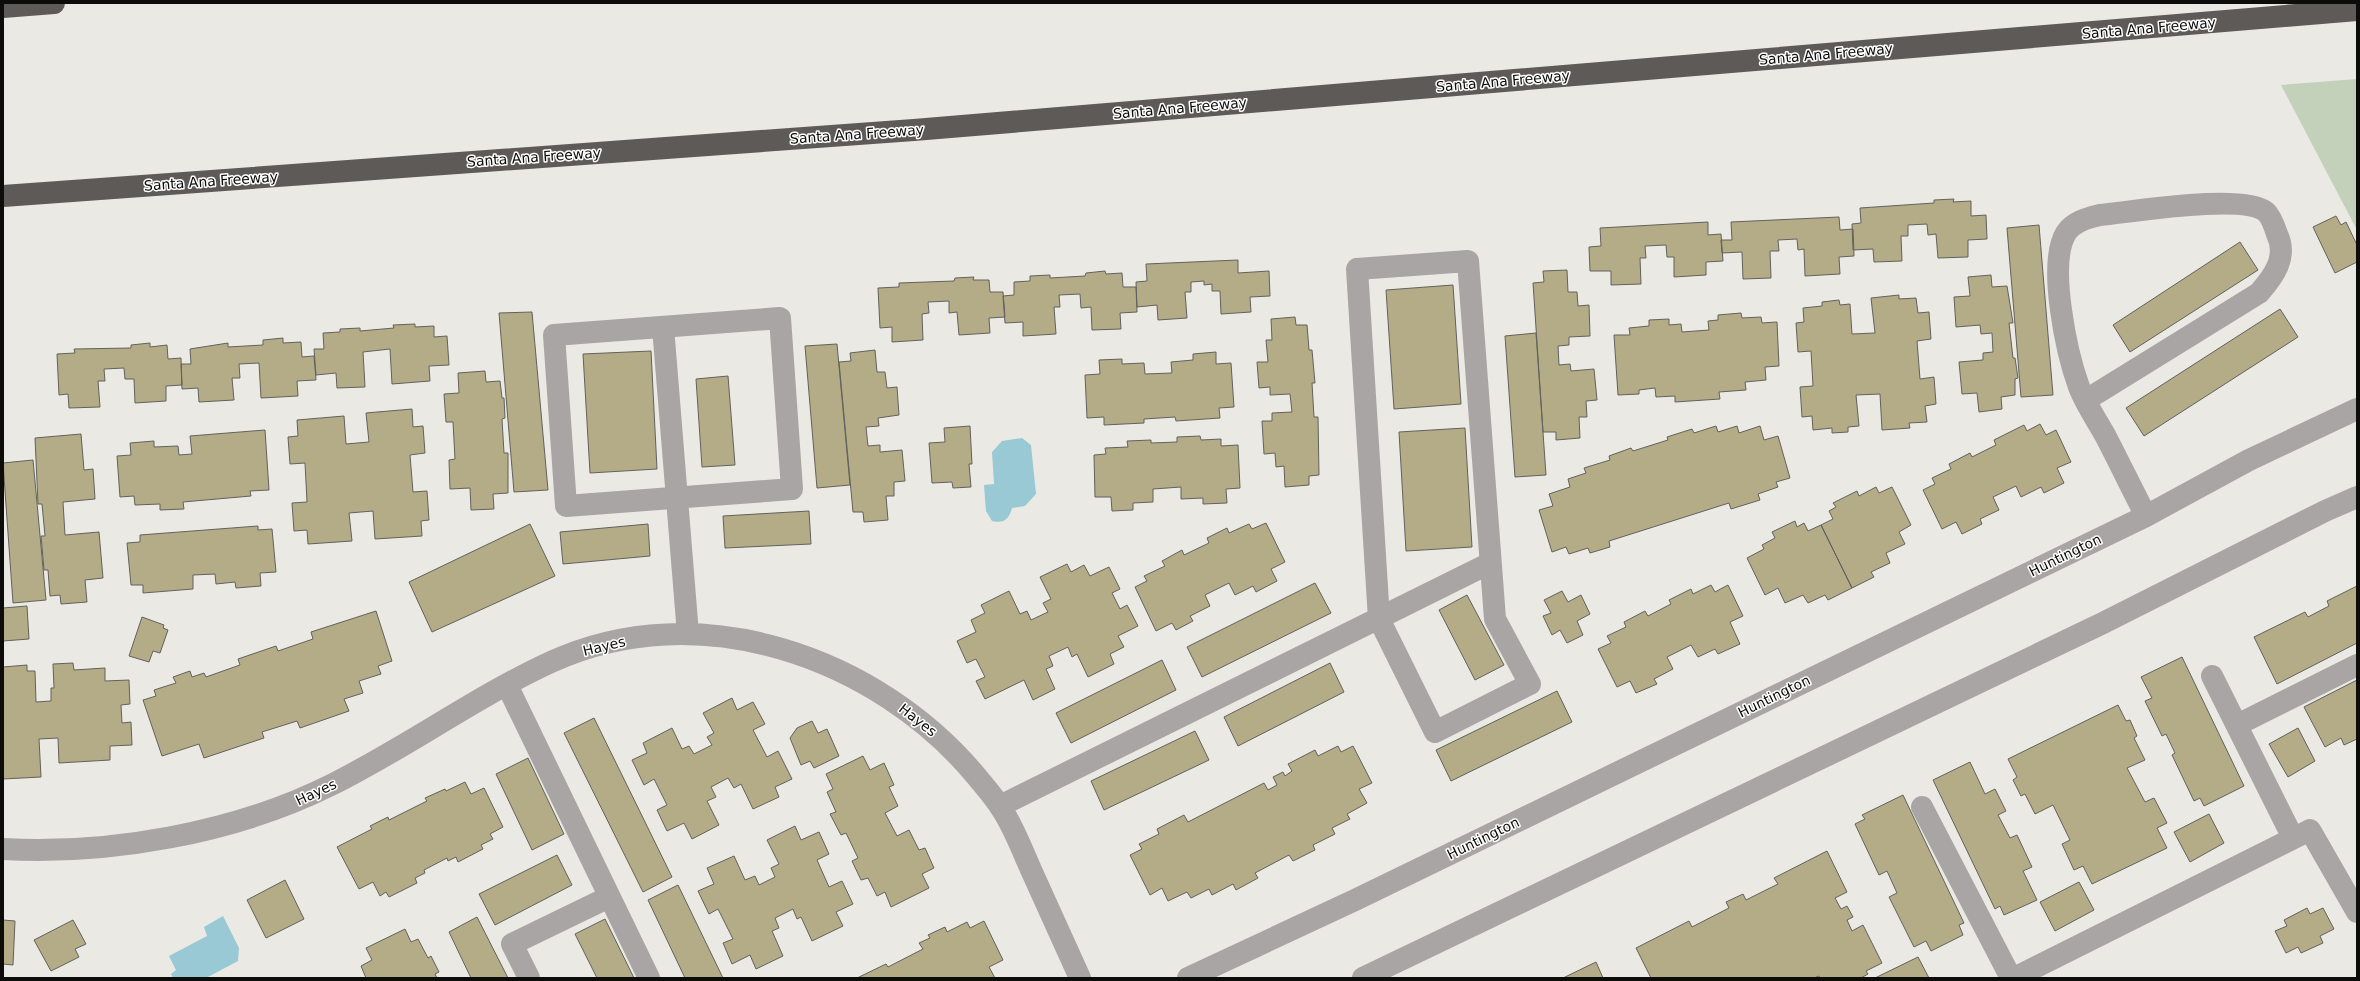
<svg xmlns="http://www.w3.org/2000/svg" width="2360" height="981" font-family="'DejaVu Sans',sans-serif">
  <rect width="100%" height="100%" fill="#eae9e4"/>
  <path fill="#c3d1ba" d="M2357,79V230L2281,85Z"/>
  <path fill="#98c9d4" d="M1022,438L1031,445L1036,494L1025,506L1012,508C1009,519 1004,524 992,521L986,511L984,485L994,484L992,452L1002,441Z
    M223,916L239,948L238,961L206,978H173L171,974L176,970L169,956L207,936L204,927Z"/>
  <path fill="#b3ac86" stroke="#62615d" d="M1954,199L1953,202L1971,201V216L1986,215L1987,239L1968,240V257L1938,258L1936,234L1928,235L1927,224L1908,225V236H1901L1902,261L1874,262L1873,249L1853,250L1852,224L1861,223L1860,208L1934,203V200Z
    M2336,216L2341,225L2346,222L2357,245V262L2335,273L2313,227Z
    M1839,217L1840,230L1853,229L1854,256L1839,257L1840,274L1805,276L1804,249L1798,250L1797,239L1778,240L1779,251H1770L1771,278L1743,279L1742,252L1722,253L1721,240H1732L1731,222Z
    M1708,222V235L1721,234L1723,261L1706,262V275L1674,277V257H1667L1666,245L1645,246L1646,258H1640L1641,284L1611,285V271H1590L1589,247L1601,246L1600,228Z
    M2039,225L2053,395L2021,397L2007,228Z
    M2240,242L2258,270L2130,352L2113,325Z
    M1238,260V273L1269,271L1270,296L1250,297L1251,312L1221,314L1220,291H1212V284L1204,285V281L1191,282V292H1185L1187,318L1158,320L1157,305L1137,307L1136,282L1147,281L1146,264Z
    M1567,270L1568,292H1577L1578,306L1589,305L1590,336L1569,337V345L1558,346L1559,365L1570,364L1571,371L1594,369L1597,400L1586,401L1587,417H1579L1580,438L1556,440V432H1543L1533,283L1544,282L1543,271Z
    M1105,271L1106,274L1122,273L1123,287H1136L1137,312L1120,313L1121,329L1092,330L1091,307L1081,308L1080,294L1059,295L1060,307H1054L1056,334L1023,336V322L1005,323L1003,296L1014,295V282L1030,281V276L1050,275V278L1085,276L1086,273Z
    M1991,275L1992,287L2007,286L2013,323H2009L2013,358H2015L2018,378L2015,379V395L2001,397L2002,409L1979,412L1977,393L1962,394L1959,362L1983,360V353L1993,352L1992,333L1981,334L1980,325L1956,327L1954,297L1970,296L1968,277Z
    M974,277L973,280H989L990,292H1003L1005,317L989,318L990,333L959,335L957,312L949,313V301L928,302L929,313L922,314L923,340L892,342V327L880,328L878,288L899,287V283L954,281L955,278Z
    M1453,285L1461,404L1394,409L1386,290Z
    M1899,295V299L1916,298L1918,313L1929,312L1931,339L1917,341L1920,379L1934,377L1936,404L1925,406L1927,422L1909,423L1910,428L1882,430L1880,394L1856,395L1859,426L1848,427V432L1832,433V428L1813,430L1812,416L1802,417L1800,387L1813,386L1811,351L1798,352L1796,323L1804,322L1803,308L1822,306V302L1839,300L1840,305L1850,304L1852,334L1875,333L1871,298Z
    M2280,309L2298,337L2144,436L2126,408Z
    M532,312L548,490L514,492L499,313Z
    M1741,313L1742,318L1761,317L1762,323L1777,322L1779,366L1765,367L1766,380L1745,382L1746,390L1719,392L1720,399L1675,402V396L1656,397L1655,388L1639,390V394L1618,395L1614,335H1630L1629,328L1649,326V320L1669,319V325L1681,324L1682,332L1709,330L1708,321L1718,320V315Z
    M1295,317L1296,325H1307L1309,350H1312L1315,383H1312L1314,417H1318L1319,475L1309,476V485L1285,487L1284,466L1276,467L1275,453L1264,454L1262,421H1272V413L1292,412L1290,394L1270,395V387L1259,388L1257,362H1268L1266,340H1272L1271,319Z
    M415,324V327L434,326V337L447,336L449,365L429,366L430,381L392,384L390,349L363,352L365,387L337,388L336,373L316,375L314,349H324L323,333L340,332V329L360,328V331L394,328L393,325Z
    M1536,333L1546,475L1515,477L1505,336Z
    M283,338V343L301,342L302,357L314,356L316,380L297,381L298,396L261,398L259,363L239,364L240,378H232L234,400L199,402L198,388L182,389L181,364H191L190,349L228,343V347L263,345V340Z
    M150,343V347L167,345L168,359L181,358L182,385L166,386V401L135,403L134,379H125L124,368L104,369L105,381H98L100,407L69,408L68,394L59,395L57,354L75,353L74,349L131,348V345Z
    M837,344L850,485L817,488L805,346Z
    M875,350L877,372H885L887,388L897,387L899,415L878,418L879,426L866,427L868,446L880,445V452L902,450L905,481L894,482V496H886L888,520L864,522L863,512H853L839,362L851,361L850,353Z
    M651,351L657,469L590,473L583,354Z
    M1216,352V364L1231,363L1234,407L1219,408L1220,418L1176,421L1175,417L1144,419V423L1104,425V417L1087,418L1085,375L1100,374L1099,360L1122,359V364L1144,363L1145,374L1172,373L1171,362L1193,360V354Z
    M485,371L486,382L500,381L502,398H504L505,418L502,419L504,453H508V493L493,494L494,509L471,510L470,488L450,489L449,460L455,459L453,422H446L444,394L459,393L458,373Z
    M728,376L735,465L702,467L696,379Z
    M412,409L413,427L423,426L425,453L410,455L413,492L427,491L429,520L421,521L422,536L375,539L373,511L349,513L352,541L308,544L307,530L294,531L292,503L307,502L305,463L290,464L288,437L298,436L297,420L344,416L346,444L369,442L366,413Z
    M2040,424L2046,435L2056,430L2071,462L2057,468L2064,483L2044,493L2041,487L2021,497L2016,486L1993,497L1999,510L1980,519L1982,524L1962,534L1956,522L1942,529L1923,490L1935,484L1932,478L1951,469L1949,464L1970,453L1972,457L1996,445L1994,440L2024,425L2027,431Z
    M970,426L972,464H969L971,487L953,488L952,482L932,483L929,443L945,442L944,428Z
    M1716,426L1718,432L1737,426L1739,433L1760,426L1764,440L1778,436L1790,478L1776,482L1778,487L1758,494L1760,500L1731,509L1729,503L1609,541L1610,547L1590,553L1588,548L1569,554L1566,547L1552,552L1539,510L1553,506L1549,494L1570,487L1568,479L1586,473L1584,468L1610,460L1609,456L1631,448L1633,451L1668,440L1667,437L1692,429L1694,433Z
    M1465,428L1472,547L1406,551L1399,432Z
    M265,430L269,490L250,491L251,496L183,502L184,509L160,510V504L135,505L134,496L120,497L117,456L131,455L130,443L154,441V447L178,446L179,455L192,454L190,436Z
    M81,434L84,470L93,469L95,499L63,502L65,535L99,532L103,578L85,580L87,602L61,604L60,595L50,596L48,570H44L41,536H45L42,504H38L35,438Z
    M1200,436L1201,440L1221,439V446L1238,445L1240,488L1226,489L1227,503L1203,504V498L1181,499V487L1153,489V502L1133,503V510L1112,511L1111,497H1095L1094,455L1106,454L1105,448L1128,447L1127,441L1151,440V443L1177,442V437Z
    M33,460L46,600L13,603L3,463Z
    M1876,487L1879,493L1892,487L1911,525L1899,532L1905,544L1886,553L1890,563L1871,572L1874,577L1852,588L1821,525L1833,519L1829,511L1836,507L1833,503L1857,491L1859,496Z
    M809,511L811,544L725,548L723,516Z
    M1795,521L1797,527L1804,523L1808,531L1821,525L1852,588L1828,600L1825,595L1808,603L1803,595L1785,603L1778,588L1765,595L1747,558L1764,549L1762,545L1775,538L1772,532Z
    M1266,523L1285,562L1271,569L1277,581L1256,592L1253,586L1235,595L1229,583L1205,595L1210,606L1190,616L1193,621L1176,630L1172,623L1156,631L1135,587L1147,581L1144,576L1165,566L1162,561L1182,550L1184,555L1209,543L1207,538L1227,528L1229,533L1249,524L1252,529Z
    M530,524L555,576L432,632L409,582Z
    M648,524L650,556L563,564L560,532Z
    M258,526V530L272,529L276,572L260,573L261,586L236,588L235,582L216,584L215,574L193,575V589L143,593V585H131L127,543L140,542V535Z
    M1067,564L1071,572L1084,565L1090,576L1109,567L1120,589L1112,593L1120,609L1127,605L1138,626L1118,636L1124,647L1110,654L1114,664L1088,677L1077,654L1072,657L1068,647L1049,656L1053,666L1046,669L1055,689L1033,700L1024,680L985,699L976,681L985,677L976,659L967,663L957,641L976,632L971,620L985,613L981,605L1009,591L1020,614L1027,611L1031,620L1048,612L1043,603L1051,599L1040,577Z
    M1315,583L1331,613L1202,677L1187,647Z
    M1711,585L1715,592L1728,585L1743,616L1730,622L1740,644L1718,654L1715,649L1698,657L1691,645L1667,657L1673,669L1654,679L1657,684L1636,693L1630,681L1617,687L1598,649L1611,643L1607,636L1626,627L1624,622L1645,611L1648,616L1671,604L1669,600L1691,589L1693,594Z
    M2357,586V643L2277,684L2254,637L2305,612L2308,617L2329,606L2327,601Z
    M1562,591L1568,602L1581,595L1590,614L1577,621L1583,635L1567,643L1560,630L1552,635L1543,616L1551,613L1544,600Z
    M1467,595L1504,665L1475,680L1439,610Z
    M27,606L29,639L3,641V608Z
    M376,611L392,661L378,666L381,674L359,681L363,693L344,699L349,711L300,728L297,721L262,732L264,738L204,758L199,744L162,756L143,700L156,696L154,690L176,683L173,677L190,671L192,677L204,673L206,677L240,665L238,659L276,646L278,651L313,639L311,632Z
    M142,617L164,625L163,628L168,630L160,653L153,651L149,662L129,656Z
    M2182,657L2244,786L2204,806L2200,798L2194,801L2172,755L2175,753L2166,734L2162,736L2145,701L2152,698L2141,677Z
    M1162,660L1176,690L1071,743L1056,713Z
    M73,663L74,670L105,668V681L129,680L130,704L121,705L122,723L131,722L132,745L110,746V760L59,763L58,738L39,739L41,777L3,779V667L27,665V671H35L36,702L51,701V688H54L53,664Z
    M1330,663L1344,692L1238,746L1224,717Z
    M2357,680V739L2344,745L2341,738L2325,747L2304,707Z
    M1557,691L1572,722L1451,781L1436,750Z
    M732,698L737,710L753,702L765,724L753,730L767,757L778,751L792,779L775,787L779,797L753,809L741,784L734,788L728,778L711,787L716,797L707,801L719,825L692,839L684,823L667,831L657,810L667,805L654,779L644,785L632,760L647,753L643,743L672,728L682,749L689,746L694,754L712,745L707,737L714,733L703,713Z
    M2118,705L2126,721L2130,720L2137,736L2134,738L2145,760L2127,768L2145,802L2154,798L2167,823L2157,828L2167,848L2092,884L2083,866L2074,870L2062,844L2070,840L2053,805L2035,814L2025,794L2021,796L2013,780L2017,777L2008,759Z
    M594,718L672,877L643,892L564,733Z
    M812,721L818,733L827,729L839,756L814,768L810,761L801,765L790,738L797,728Z
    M2298,728L2315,761L2288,777L2269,744Z
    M1195,731L1209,760L1104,810L1091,781Z
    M1338,746L1341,752L1353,746L1372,783L1359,789L1367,803L1347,814L1350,819L1332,828L1335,834L1313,845L1315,850L1293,861L1289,855L1255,873L1258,878L1236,890L1233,884L1212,895L1209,889L1191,898L1187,892L1168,901L1162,888L1150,895L1130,855L1142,849L1139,844L1159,834L1157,829L1184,815L1188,822L1264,783L1268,790L1277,785L1273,777L1283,772L1285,776L1292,771L1288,764L1315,750L1318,756Z
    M863,756L870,770L884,763L894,785L889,787L898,806L885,813L897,836L909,830L919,850L925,848L934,868L922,874L929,888L891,907L885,892L877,896L868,878L861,880L852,861L858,858L846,833L841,835L830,814L836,812L827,792L833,789L826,774Z
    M528,758L564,834L532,850L496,774Z
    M1970,762L1985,794L1995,789L2006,811L1998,815L2010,838L2017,835L2032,867L2023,871L2037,900L2004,915L2000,906L1995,909L1933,780Z
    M465,782L471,794L484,788L503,827L490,834L493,839L481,845L483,849L458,862L456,857L448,861L447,858L424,870L425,873L415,878L417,883L389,897L386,892L380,896L373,882L359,889L337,847L372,829L370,826L388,817L389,820L427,801L425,798L445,789L446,791Z
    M1903,795L1964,923L1959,925L1963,935L1931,951L1926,941L1914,947L1889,897L1897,893L1887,871L1879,875L1855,824L1865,819L1862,815Z
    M2209,814L2224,843L2190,862L2174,832Z
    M795,826L801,840L819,832L829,854L817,860L829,887L842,881L853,904L836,912L843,926L812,941L801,917L797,919L793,909L775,918L779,928L772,931L783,956L756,969L750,955L732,964L723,943L733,939L718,909L709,914L698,891L714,884L707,868L734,856L745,880L755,876L759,885L775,877L771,868L779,864L767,840Z
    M1827,851L1847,892L1835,898L1841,909L1847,906L1853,917L1847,920L1852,931L1863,925L1882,963L1866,971L1868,974L1861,978H1820L1819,976L1814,978H1651L1636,948L1689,921L1692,927L1729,908L1726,902L1743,894L1746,900L1778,884L1774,878Z
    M557,855L572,885L495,925L479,894Z
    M285,880L304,919L266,938L247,900Z
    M2079,882L2094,910L2055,931L2040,902Z
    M678,885L723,978H685L648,900Z
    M2307,908L2310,914L2323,908L2334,929L2320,936L2323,943L2301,953L2298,947L2286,953L2275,931L2287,926L2284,920Z
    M477,917L508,978H471L449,932Z
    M605,919L634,978H597L575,934Z
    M3,920L15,921L13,965L3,964Z
    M73,920L86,944L75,949L79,957L51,971L34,940Z
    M984,921L1003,960L989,967L995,978H857L886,964L888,967L923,949L919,943L930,938L928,935L945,927L947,932L967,922L970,928Z
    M405,929L411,942L418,939L428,958L431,956L439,972L435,974L437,978H366L361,966L372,960L366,948Z
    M1918,957L1929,978H1875Z
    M1596,962L1603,978H1563Z"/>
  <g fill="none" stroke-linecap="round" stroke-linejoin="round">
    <path stroke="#a8a5a4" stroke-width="22" d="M1468,261L1495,619L1530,684L1435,732L1379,619L1357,269Z
      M780,318L792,489L566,506L554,335Z
      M663,327L688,634
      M2086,400L2259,293C2274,276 2288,257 2277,234C2275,228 2271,216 2266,212C2244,193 2132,212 2100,215C2088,218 2074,221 2066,233C2047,264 2067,354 2079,387C2085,403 2096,419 2105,435C2119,462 2132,489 2146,516
      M2212,676L2293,838
      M507,685L649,978
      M2237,725L2357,665
      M1000,806L1490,563
      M1922,807L2011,978
      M3,849C109,855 235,833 331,785C406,748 475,697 551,662C698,594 878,657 977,777C985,787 994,797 1001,808C1014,827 1022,850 1032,872C1048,907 1064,943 1080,978
      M529,978L512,944L609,897
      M1188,978L1355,900L2146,516L2249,460L2357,409
      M1363,978L2103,623L2325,511L2357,497
      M2014,978L2310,830L2357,912"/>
    <path stroke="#5e5a57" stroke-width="22" d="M3,7L54,3
      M3,196L914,130L2357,10"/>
  </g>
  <g text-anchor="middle" stroke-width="3" stroke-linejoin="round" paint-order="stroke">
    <g font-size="14" fill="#0c0c0a" stroke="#fff">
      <text transform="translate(2149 28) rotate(-5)" y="5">Santa Ana Freeway</text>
      <text transform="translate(1826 54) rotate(-5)" y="5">Santa Ana Freeway</text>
      <text transform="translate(1503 81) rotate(-5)" y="5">Santa Ana Freeway</text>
      <text transform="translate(1180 108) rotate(-5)" y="5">Santa Ana Freeway</text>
      <text transform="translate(857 134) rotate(-4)" y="5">Santa Ana Freeway</text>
      <text transform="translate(534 157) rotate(-4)" y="5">Santa Ana Freeway</text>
      <text transform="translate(211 181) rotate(-4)" y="5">Santa Ana Freeway</text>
      <text transform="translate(2065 555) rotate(-26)" y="5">Huntington</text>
      <text transform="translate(604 646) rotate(-14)" y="5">Hayes</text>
      <text transform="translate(1774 696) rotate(-26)" y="5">Huntington</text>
      <text transform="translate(918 720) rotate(38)" y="5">Hayes</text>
      <text transform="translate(316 792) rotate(-25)" y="5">Hayes</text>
      <text transform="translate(1483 838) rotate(-26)" y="5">Huntington</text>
    </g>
  </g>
  <rect width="2360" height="981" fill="none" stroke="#0c0c0a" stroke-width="8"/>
</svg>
